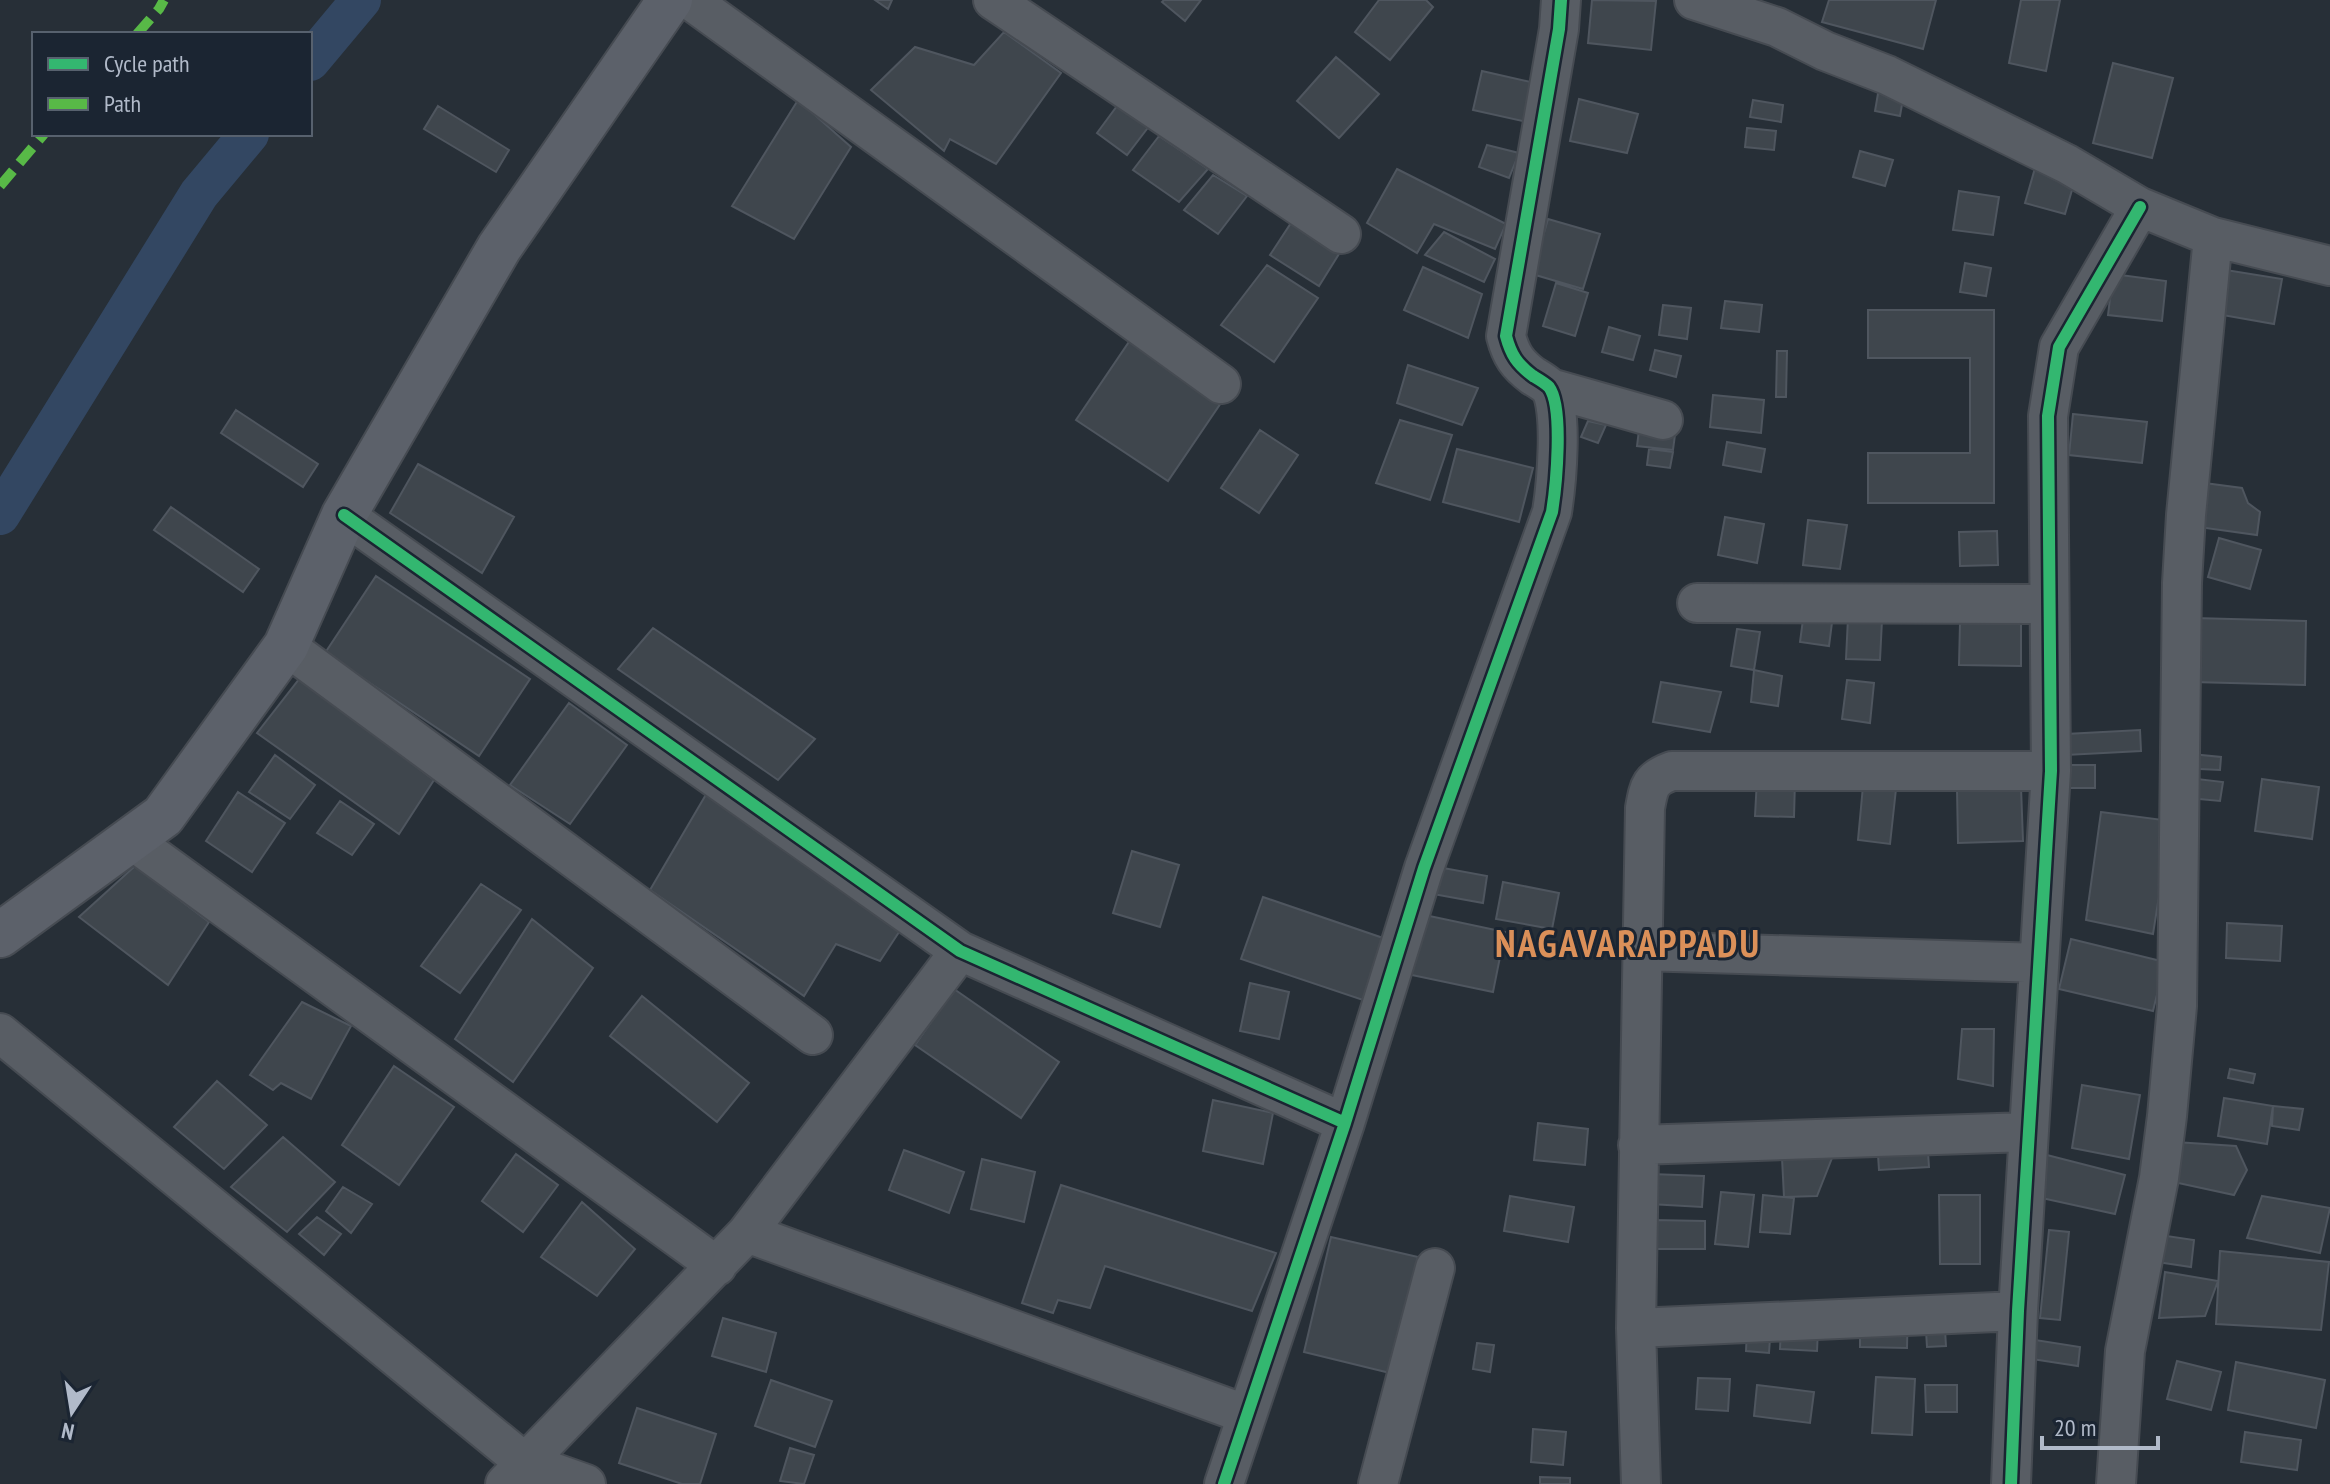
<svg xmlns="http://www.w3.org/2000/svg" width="2330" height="1484" font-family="'PT Sans Narrow',sans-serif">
  <rect width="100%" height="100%" fill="#272f37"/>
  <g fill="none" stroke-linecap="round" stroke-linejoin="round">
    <path stroke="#334762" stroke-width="40" d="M310,61L361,0
      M0,515L199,194L249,134"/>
  </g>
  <path fill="#3f464d" stroke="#4f565f" stroke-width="2" d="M875,0H892L888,9Z
    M1164,0H1201L1185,21L1162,2Z
    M1379,0H1426L1433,7L1390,60L1355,32Z
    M1592,0L1656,1L1651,50L1588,43Z
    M1829,0H1936L1923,49L1822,22Z
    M2021,0H2060L2046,71L2009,63Z
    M1004,32L1061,73L996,164L950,139L944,151L871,90L915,47L974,65Z
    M1336,57L1379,94L1339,138L1297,101Z
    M2113,63L2173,78L2152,158L2093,143Z
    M1482,71L1535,83L1527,122L1473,110Z
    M1880,82L1905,87L1900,116L1875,111Z
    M1579,99L1638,114L1627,153L1570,141Z
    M798,100L851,147L794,239L732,206Z
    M1753,100L1783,105L1781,122L1750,117Z
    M1120,102L1150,125L1127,155L1097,133Z
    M438,106L509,150L496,172L424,129Z
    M1747,128L1776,131L1774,150L1745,147Z
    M1159,136L1208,169L1179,202L1133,170Z
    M1487,145L1519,153L1509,178L1479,167Z
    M1860,151L1893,160L1885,186L1853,177Z
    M2037,161L2077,173L2065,214L2025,203Z
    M1397,169L1506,224L1495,249L1434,224L1417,253L1367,223Z
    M1213,175L1247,196L1218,234L1184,210Z
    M1959,191L1999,197L1993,235L1953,230Z
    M1548,219L1600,234L1583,289L1532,274Z
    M1291,223L1339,254L1319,286L1270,255Z
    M1444,232L1495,259L1484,282L1425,255Z
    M1965,263L1991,268L1986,296L1960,292Z
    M1267,265L1318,298L1274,362L1221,325Z
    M2201,266L2282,279L2274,324L2194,310Z
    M1423,267L1482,294L1468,338L1404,310Z
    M2113,274L2166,281L2162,321L2108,315Z
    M1556,283L1588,293L1575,336L1543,326Z
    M1725,301L1762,305L1759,332L1721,328Z
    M1663,305L1691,308L1687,339L1659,335Z
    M1868,310H1994V503H1868V453H1970V358H1868Z
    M1609,327L1640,336L1633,360L1602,352Z
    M1135,333L1227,394L1168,481L1076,420Z
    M1655,350L1681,356L1676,377L1650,370Z
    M1777,351H1787L1786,397H1776Z
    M1408,365L1478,388L1462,425L1397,403Z
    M1713,395L1764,400L1761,433L1710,427Z
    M236,410L318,464L303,487L221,433Z
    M2073,414L2147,422L2142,463L2069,455Z
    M1400,420L1452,435L1430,500L1376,483Z
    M1588,421L1606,425L1598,443L1581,437Z
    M1640,422L1676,427L1673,450L1637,446Z
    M1260,430L1298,455L1259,513L1221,488Z
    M1727,442L1765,449L1761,472L1723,465Z
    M1457,449L1533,468L1519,522L1443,502Z
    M1649,449L1673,452L1670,468L1647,465Z
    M418,464L514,517L482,573L390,513Z
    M2197,482L2242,488L2248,503L2260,512L2257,535L2191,526Z
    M171,507L259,569L243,592L154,530Z
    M1725,517L1764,524L1757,563L1718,555Z
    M1808,520L1847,525L1840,569L1803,565Z
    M1997,531L1998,565L1960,566L1959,532Z
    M2219,538L2261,550L2250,589L2208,577Z
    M376,576L530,679L479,756L325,653Z
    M1804,612L1833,615L1829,646L1800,642Z
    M1848,618L1882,620L1880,660L1846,659Z
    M2194,618L2306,621L2305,685L2193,682Z
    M1960,623L2021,624V666L1959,665Z
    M653,628L815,739L778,780L618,669Z
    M1737,629L1760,632L1754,670L1731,666Z
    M1754,670L1782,676L1778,706L1751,702Z
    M300,678L434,780L399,834L257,733Z
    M1847,680L1874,683L1870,723L1842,719Z
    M1661,682L1721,692L1710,732L1653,722Z
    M569,703L627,745L570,824L510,785Z
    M2140,730L2141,751L2066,755V734Z
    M2181,753L2221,757L2220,770L2179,768Z
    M275,755L315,785L290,819L249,792Z
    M2067,765H2095V788H2068Z
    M2180,777L2223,782L2220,801L2178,797Z
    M1757,779L1795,780L1794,817L1755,816Z
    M2262,779L2319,787L2312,839L2255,831Z
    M711,786L903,926L880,961L836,944L804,996L650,890Z
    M1863,786L1896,789L1890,844L1858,840Z
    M2021,787L2023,841L1958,843L1957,789Z
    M238,792L285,823L252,872L206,841Z
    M340,801L374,824L352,855L317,833Z
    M2101,812L2171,821L2153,934L2086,920Z
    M1132,851L1179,865L1160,927L1113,913Z
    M1427,865L1487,876L1483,903L1422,892Z
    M135,866L209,922L168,985L79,917Z
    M1503,882L1559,893L1552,929L1496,919Z
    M481,884L521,910L460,993L421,966Z
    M1263,897L1386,939L1366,1001L1241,959Z
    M1420,914L1505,932L1493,992L1407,974Z
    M532,919L593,968L513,1082L455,1039Z
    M2227,923L2282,926L2280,961L2226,958Z
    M2071,939L2165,962L2153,1011L2059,989Z
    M1250,983L1289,992L1279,1039L1240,1031Z
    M954,989L1059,1062L1021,1118L915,1045Z
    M642,996L749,1083L717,1122L610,1036Z
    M302,1002L351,1026L311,1099L281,1083L273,1090L250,1075Z
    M1962,1029H1994L1993,1086L1958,1079Z
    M394,1066L454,1107L399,1185L342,1145Z
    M2230,1069L2255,1074L2253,1083L2228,1078Z
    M217,1081L267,1125L224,1169L174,1127Z
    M2082,1085L2140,1095L2129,1159L2072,1148Z
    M2224,1098L2273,1106L2267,1144L2218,1136Z
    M1213,1100L1273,1113L1263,1164L1203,1151Z
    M2273,1106L2303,1109L2299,1130L2272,1126Z
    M1926,1122L1929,1167L1879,1170L1876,1125Z
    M1538,1123L1588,1129L1585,1165L1534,1160Z
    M283,1137L335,1182L287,1232L231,1187Z
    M2175,1142L2236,1146L2247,1170L2234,1195L2169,1181Z
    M904,1150L964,1172L949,1213L889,1190Z
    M516,1154L558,1185L523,1232L482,1201Z
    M2043,1154L2125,1175L2115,1214L2037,1197Z
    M1782,1158H1832L1817,1196L1784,1197Z
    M982,1159L1035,1172L1024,1222L971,1209Z
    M1651,1174L1704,1176L1702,1207L1650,1204Z
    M1061,1185L1276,1253L1252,1311L1105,1266L1090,1308L1058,1300L1053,1313L1022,1303Z
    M343,1187L372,1204L351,1233L326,1211Z
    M1721,1192L1754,1195L1748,1247L1715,1244Z
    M1763,1195L1794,1198L1790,1234L1760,1232Z
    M1939,1195H1980V1264H1940Z
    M1510,1196L1574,1207L1568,1242L1504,1231Z
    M2262,1196L2330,1208L2320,1253L2247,1238Z
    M582,1202L635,1249L597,1296L541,1257Z
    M317,1217L341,1234L324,1255L299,1234Z
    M1653,1220L1705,1221V1249H1653Z
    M2049,1230L2069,1232L2060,1320L2040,1318Z
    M2153,1234L2194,1240L2191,1267L2150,1261Z
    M1331,1237L1418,1257L1390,1373L1304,1352Z
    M2220,1251L2329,1262L2321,1330L2216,1324Z
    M2165,1272L2218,1281L2205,1316L2159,1318Z
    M1860,1303L1908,1304L1907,1348L1860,1347Z
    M1748,1307L1772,1309L1769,1353L1746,1351Z
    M1782,1308L1819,1309L1817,1351L1780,1349Z
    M1944,1314L1946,1346L1927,1347L1925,1315Z
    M723,1318L776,1333L766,1372L712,1356Z
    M2029,1339L2080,1347L2078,1366L2026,1358Z
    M1477,1343L1494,1345L1490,1372L1473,1369Z
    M2177,1361L2221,1372L2211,1410L2167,1399Z
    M2236,1362L2325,1380L2316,1428L2228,1410Z
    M1876,1377L1915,1379L1912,1435L1872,1433Z
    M1698,1378L1730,1379L1728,1411L1696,1409Z
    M771,1380L832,1401L815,1447L755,1426Z
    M1757,1385L1814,1392L1810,1423L1754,1416Z
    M1925,1385H1957V1412H1926Z
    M637,1408L716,1434L700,1484H682L619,1463Z
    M1533,1429L1566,1432L1563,1465L1531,1462Z
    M2245,1432L2301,1440L2297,1470L2241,1462Z
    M790,1448L814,1455L804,1484L780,1481Z
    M1540,1477L1570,1478V1484H1540Z"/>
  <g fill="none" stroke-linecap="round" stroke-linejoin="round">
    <defs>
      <path id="street" d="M690,0L1221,384
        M993,0L1341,234
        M1694,0L1777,27L1825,51L1887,75L2067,164L2140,207L2213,237L2330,266
        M1550,388L1663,420
        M344,515L960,951L1345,1123
        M1697,603L2049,604
        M286,646L813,1035
        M130,839L717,1266
        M1641,951L2039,963
        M0,1033L524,1462L586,1484
        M1638,1145L2028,1132
        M747,1233L1245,1414
        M1636,1328L2018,1311
        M505,1484L747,1233L960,951
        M1224,1484L1345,1123L1424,868L1552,512C1556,487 1564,407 1549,387C1545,383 1538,379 1533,376C1517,364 1511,355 1506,336L1559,29L1561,0
        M1378,1484L1435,1268
        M1641,1484L1636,1328L1645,808C1649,786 1650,779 1672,771H2051
        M2011,1484L2018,1311L2051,771L2048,416L2059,347L2140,207
        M2116,1484L2125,1351L2159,1178L2167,1116L2177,1006L2182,583L2186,515L2213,237"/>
      <path id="secondary" d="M0,935L163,816L286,646L344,515L499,248L670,0"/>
    </defs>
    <use href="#street" stroke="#464b52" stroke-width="42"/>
    <use href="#secondary" stroke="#464b52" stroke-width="48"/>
    <use href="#street" stroke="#585d64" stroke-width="38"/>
    <use href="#secondary" stroke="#5c616a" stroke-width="44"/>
    <path stroke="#58b947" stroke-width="10" stroke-dasharray="20 10" stroke-linecap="butt" d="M137,34L159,9L164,0
      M0,186L44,134"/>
    <defs>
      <path id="cycleway" d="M344,515L960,951L1345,1123
        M1224,1484L1345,1123L1424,868L1552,512C1556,487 1564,407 1549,387C1545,383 1538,379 1533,376C1517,364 1511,355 1506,336L1559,29L1561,0
        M2011,1484L2018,1311L2051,771L2048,416L2059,347L2140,207"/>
    </defs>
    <use href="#cycleway" stroke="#1b2532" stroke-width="17"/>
    <use href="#cycleway" stroke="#33b770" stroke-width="12"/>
  </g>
  <g text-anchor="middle" stroke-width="6" stroke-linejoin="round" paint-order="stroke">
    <g font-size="38" font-weight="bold" letter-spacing="2" fill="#db9059" stroke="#1b2532">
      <text x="1628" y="957">NAGAVARAPPADU</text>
    </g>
  </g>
  <rect x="32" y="32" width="280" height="104" fill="#1b2532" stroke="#57616e" stroke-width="2"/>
  <rect x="48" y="58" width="40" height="12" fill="#33b770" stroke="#57616e" stroke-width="2"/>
  <text x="104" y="72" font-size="24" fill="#b1bac9">Cycle path</text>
  <rect x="48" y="98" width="40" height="12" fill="#58b947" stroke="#57616e" stroke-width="2"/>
  <text x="104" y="112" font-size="24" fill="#b1bac9">Path</text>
  <g transform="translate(72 1412) rotate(192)" stroke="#1b2532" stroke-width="6" paint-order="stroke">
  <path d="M0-6L14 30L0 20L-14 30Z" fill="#b1bac9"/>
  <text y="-12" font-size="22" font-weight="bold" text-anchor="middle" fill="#b1bac9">N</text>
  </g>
  <path d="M2042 1436v12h116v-12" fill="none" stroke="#b1bac9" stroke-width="4"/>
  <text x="2054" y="1436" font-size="24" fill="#b1bac9" stroke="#1b2532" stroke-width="6" paint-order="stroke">20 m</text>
</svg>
